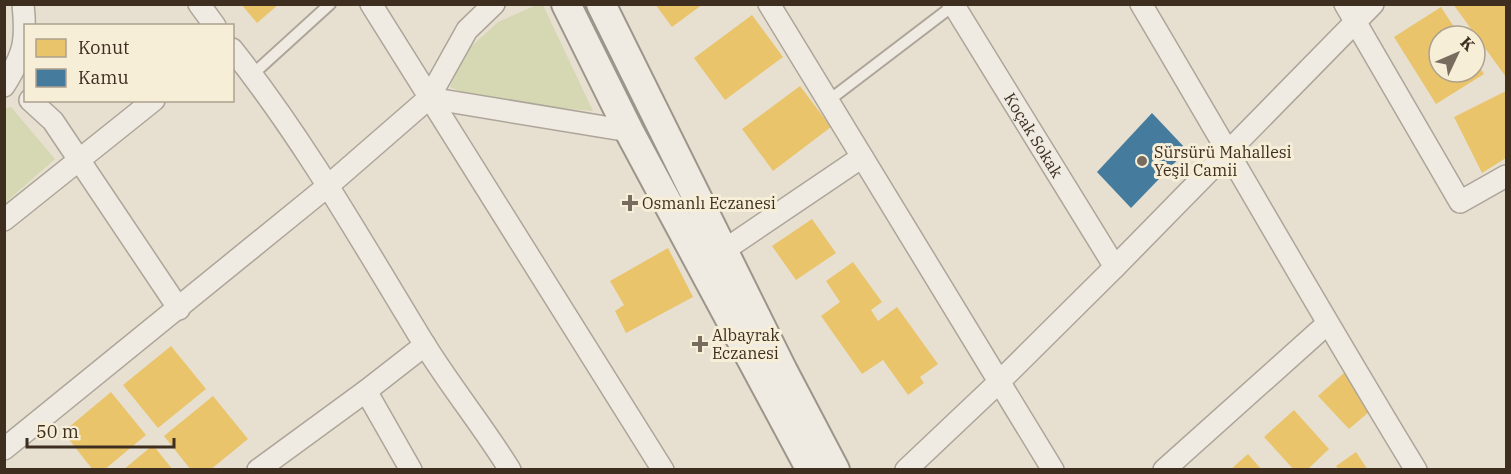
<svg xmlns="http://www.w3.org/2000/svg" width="1511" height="474" font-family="'IBM Plex Serif',serif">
  <rect width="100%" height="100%" fill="#e7e0d1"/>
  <path fill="#d6d7b3" d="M536,5H543L593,111L483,101L450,87L465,52L498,22Z
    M11,107L55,159L5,203V109Z"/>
  <path fill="#e9c46a" d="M241,4H279L257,23Z
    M655,4H703L672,27Z
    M1453,4H1506V77Z
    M1441,7L1460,36H1439V72H1475V60L1484,74L1436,104L1394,37Z
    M752,15L783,57L725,100L694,58Z
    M800,86L831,127L773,171L742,129Z
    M1506,91V158L1482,173L1454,117Z
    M812,219L836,253L796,280L772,246Z
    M668,248L693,297L626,333L615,311L624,305L610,281Z
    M853,262L882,302L871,310L878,321L897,307L938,364L920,377L924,383L908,395L883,360L862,374L821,316L840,302L826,281Z
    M171,346L206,389L158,428L123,385Z
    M1345,372L1376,406L1349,429L1318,396Z
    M111,392L146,435L104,470H93L63,432Z
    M213,396L248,439L210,470H191L164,436Z
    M1294,410L1329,449L1307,470H1294L1264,437Z
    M153,445L173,470H123Z
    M1356,452L1368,470H1339L1336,466Z
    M1248,454L1262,470H1230Z"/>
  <path fill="#457b9d" d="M1152,113L1187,150L1131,208L1097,172Z"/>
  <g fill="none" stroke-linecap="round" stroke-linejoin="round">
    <defs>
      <path id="service" d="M253,74L330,4
        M828,101L954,5"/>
      <g id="minor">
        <path d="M199,4L215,26"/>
        <path d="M371,4L663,470"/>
        <path d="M769,4L1053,470"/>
        <path id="s1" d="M953,4L1115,267"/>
        <path d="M1141,4C1233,159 1322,316 1416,470"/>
        <path d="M1345,4L1460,202L1506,176"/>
        <path d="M232,49C305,141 362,242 423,342C450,386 483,426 510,470"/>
        <path d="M4,86C24,54 27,42 23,4"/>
        <path d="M429,98L629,131"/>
        <path d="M30,100L53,121L179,309"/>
        <path d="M4,220L154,100"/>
        <path d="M723,251L862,157"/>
        <path d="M366,391L411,470"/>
        <path d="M4,449L329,185L429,98L467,30L494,4"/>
        <path d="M258,470L366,391L425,345"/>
        <path d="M906,470L999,382L1115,267L1373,4"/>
        <path d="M1164,470L1327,324"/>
      </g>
      <path id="secondary" d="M566,4L629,131L811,470
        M601,4L783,371L835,470"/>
    </defs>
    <use href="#service" stroke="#ada599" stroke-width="14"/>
    <use href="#minor" stroke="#ada599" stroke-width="24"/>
    <use href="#secondary" stroke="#9c958a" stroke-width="32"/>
    <use href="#service" stroke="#efebe3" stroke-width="10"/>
    <use href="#minor" stroke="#efebe3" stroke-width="21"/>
    <use href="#secondary" stroke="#efebe3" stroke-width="28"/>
  </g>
  <g fill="#786c5e" stroke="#f7eed8" stroke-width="2">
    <circle cx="1142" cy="161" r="6"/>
    <path d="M627 194h6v6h6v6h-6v6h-6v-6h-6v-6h6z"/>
    <path d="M697 335h6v6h6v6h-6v6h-6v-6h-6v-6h6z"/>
  </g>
  <g text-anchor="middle" stroke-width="6" stroke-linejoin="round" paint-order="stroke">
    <g font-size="16" fill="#3d2e20" stroke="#f7eed8">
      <text dy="6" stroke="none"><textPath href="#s1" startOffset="154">Koçak Sokak</textPath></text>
    </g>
    <g font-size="16" fill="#3d2e20" stroke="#f7eed8" text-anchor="start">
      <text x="1154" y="158">Sürsürü Mahallesi<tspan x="1154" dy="18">Yeşil Camii</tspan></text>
      <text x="642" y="209">Osmanlı Eczanesi</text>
      <text x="712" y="341">Albayrak<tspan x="712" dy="18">Eczanesi</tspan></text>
    </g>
  </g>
  <rect width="1511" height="474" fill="none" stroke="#3d2e20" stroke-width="12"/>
  <rect x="24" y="24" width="210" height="78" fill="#f7eed8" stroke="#ada18e" stroke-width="1.5"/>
  <rect x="36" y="39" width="30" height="18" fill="#e9c46a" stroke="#ada18e" stroke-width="1.5"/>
  <text x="78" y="54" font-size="18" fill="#3d2e20">Konut</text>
  <rect x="36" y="69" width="30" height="18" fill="#457b9d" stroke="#ada18e" stroke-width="1.5"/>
  <text x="78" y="84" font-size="18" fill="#3d2e20">Kamu</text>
  <g transform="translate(1457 54) rotate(46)"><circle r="28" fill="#f7eed8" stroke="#ada18e" stroke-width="1.5"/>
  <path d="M0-4.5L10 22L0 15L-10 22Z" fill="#786c5e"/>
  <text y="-9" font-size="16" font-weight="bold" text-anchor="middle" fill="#3d2e20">K</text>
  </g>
  <path d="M27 438v9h147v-9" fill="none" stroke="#3d2e20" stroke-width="3"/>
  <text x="36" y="438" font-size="18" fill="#3d2e20" stroke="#f7eed8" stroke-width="4.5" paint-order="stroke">50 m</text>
</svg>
